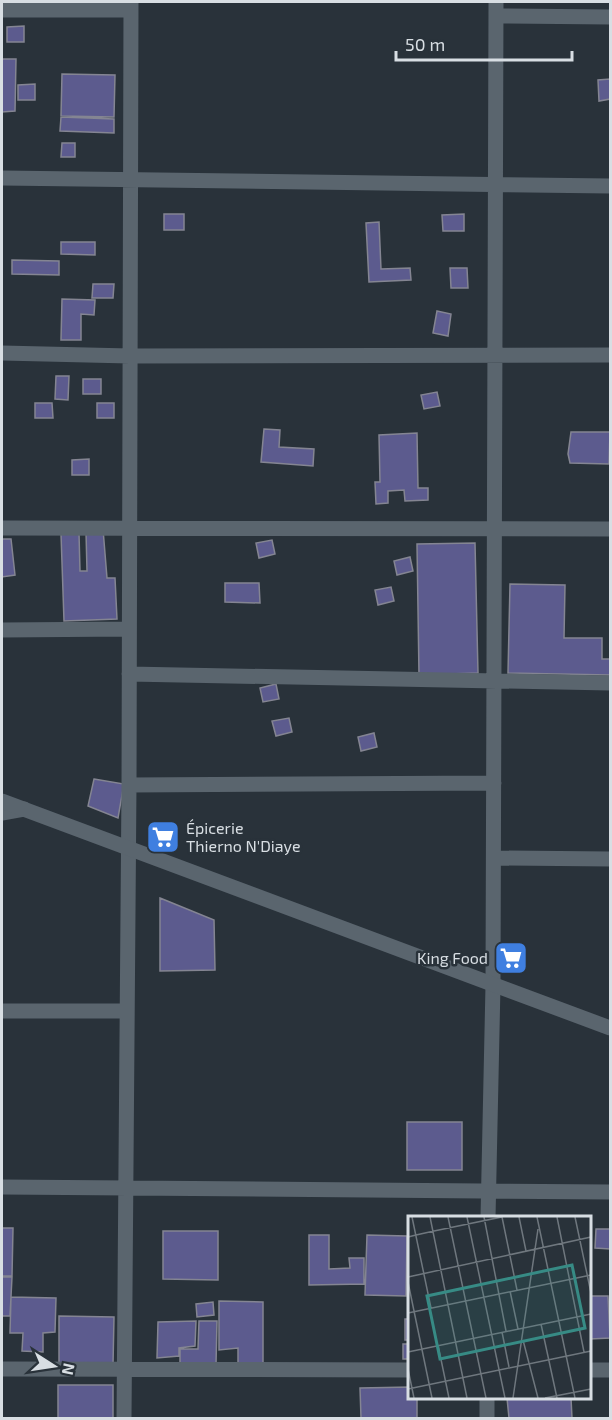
<svg xmlns="http://www.w3.org/2000/svg" width="612" height="1420" font-family="'Exo 2',sans-serif">
  <rect width="100%" height="100%" fill="#29323a"/>
  <path fill="#5c5b8e" stroke="#848592" stroke-width="1.5" d="M24,26V42H7V27Z
    M2,59H16L15,111L2,112Z
    M62,74L115,75L114,117L61,116Z
    M610,79V99L599,101L598,80Z
    M35,84V100H18V85Z
    M61,117L114,119V133L60,131Z
    M62,143H75V157H61Z
    M164,214H184V230H164Z
    M464,214V231H443L442,215Z
    M379,222L381,269L410,268L411,280L369,282L366,223Z
    M61,242H95V255L61,254Z
    M12,260L59,261V275L12,274Z
    M450,268H467L468,288H451Z
    M93,284H114L113,298H92Z
    M62,299L95,300L94,315L81,314V340H61Z
    M437,311L451,314L448,336L433,333Z
    M56,376H69L68,400L55,399Z
    M83,379H101V394H83Z
    M437,392L440,406L424,409L421,395Z
    M35,403H52L53,418H35Z
    M97,403H114V418H97Z
    M264,429L280,430L279,447L314,449L313,466L261,462Z
    M571,432H610L609,464L570,463L568,454Z
    M417,433L418,488H428V500L405,501L404,490L388,491V503L376,504L375,482H380L379,435Z
    M89,459V475H72V460Z
    M103,529L107,578H115L117,619L64,621L61,534L79,533L80,571H87L86,532Z
    M2,539H11L15,575L2,577Z
    M272,540L275,554L259,558L256,543Z
    M475,543L478,673L419,675L417,544Z
    M410,557L413,571L397,575L394,561Z
    M225,583H259L260,603L225,602Z
    M510,584L565,585L564,638H602V659H610V675L508,673Z
    M391,587L394,601L378,605L375,590Z
    M276,684L279,699L263,702L260,688Z
    M289,718L292,732L276,736L272,721Z
    M374,733L377,747L361,751L358,737Z
    M94,779L124,784L118,818L88,806Z
    M160,898L214,920L215,970L160,971Z
    M407,1122H462V1170H407Z
    M2,1228H13L12,1276H2Z
    M596,1229H610V1249L595,1248Z
    M163,1231H218V1280L163,1279Z
    M309,1235H329V1269L350,1268L349,1258H364V1284L309,1285Z
    M367,1235L407,1236L406,1296L365,1295Z
    M2,1277H12L10,1316H2Z
    M590,1296H608L610,1338L590,1339Z
    M11,1297L56,1298L55,1332L43,1333V1352L22,1351L23,1333H10Z
    M219,1301L263,1302V1363H238V1348L219,1350Z
    M213,1302L214,1315L197,1317L196,1304Z
    M59,1316L114,1317L113,1365H59Z
    M405,1319H410V1340H405Z
    M196,1321L195,1346L179,1348V1356L157,1358L158,1322Z
    M199,1321H217L216,1365H180V1349H198Z
    M403,1344H410V1359H403Z
    M58,1385H113V1418H58Z
    M410,1387V1398H417V1418H361L360,1388Z
    M507,1398H571L572,1418H509Z"/>
  <g fill="none" stroke-linecap="round" stroke-linejoin="round">
    <path stroke="#5a656e" stroke-width="15" d="M2,10H131
      M496,16L610,17
      M2,178L610,186
      M2,353L130,356L610,355
      M2,528L610,529
      M2,630L129,629
      M129,674L610,683
      M129,785L494,783
      M2,813L24,809
      M494,858L610,859
      M2,1011H126
      M2,1187L610,1192
      M488,1218L493,985L496,2
      M2,1369L410,1370
      M590,1370H610
      M124,1418L129,785L131,2
      M487,1418V1398"/>
    <path stroke="#5a656e" stroke-width="15" d="M2,801L610,1028"/>
  </g>
  <defs>
    <symbol id="supermarket-square" viewBox="-11 -11 22 22"><rect x="-9" y="-9" width="18" height="18" rx="4" fill="#3f7fe0" stroke="#29323a"/><path d="M-6-5.5h2.5l.6 2H6L4.5 2H-2.5L-4.4-4H-6ZM-1.5 3.2a1.3 1.3 0 1 0 .1 0ZM3 3.2a1.3 1.3 0 1 0 .1 0Z" fill="#fff"/></symbol>
  </defs>
  <g fill-rule="evenodd">
    <use href="#supermarket-square" x="144" y="818" width="38" height="38"/>
    <use href="#supermarket-square" x="492" y="939" width="38" height="38"/>
  </g>
  <g text-anchor="middle" stroke-width="5" stroke-linejoin="round" paint-order="stroke">
    <g font-size="16" fill="#d8dee3" stroke="#29323a" text-anchor="start">
      <text x="186" y="834">Épicerie<tspan x="186" dy="18">Thierno N'Diaye</tspan></text>
      <text x="488" y="964" text-anchor="end">King Food</text>
    </g>
  </g>
  <g transform="translate(408 1216)">
    <rect width="183" height="183" fill="#29323a"/>
    <path fill="none" stroke="#6f777e" stroke-width="1.5" d="M4,1L23,92M22,1L59,182M40,1L78,182M59,1L97,182M76,1L98,115M111,1L118,35M129,1L167,182M149,1L176,136M167,1L183,77M0,21L8,19L26,15L94,1L109,74M0,61L183,21M0,66L24,182M102,75L110,113M0,97L183,59M133,108L149,182M94,116L101,151M115,124L130,182M30,129L41,182M0,136L183,98M0,153L6,182M0,173L183,135M105,182L130,13M137,182L183,173"/>
    <path fill="#378b85" fill-opacity="0.15" stroke="#378b85" stroke-width="3" d="M164,49L177,112L32,143L19,80Z"/>
    <rect width="183" height="183" fill="none" stroke="#d8dee3" stroke-width="3"/>
  </g>
  <rect width="612" height="1420" fill="none" stroke="#d8dee3" stroke-width="6"/>
  <g transform="translate(54 1366) rotate(102)" stroke="#29323a" stroke-width="4.5" paint-order="stroke">
  <path d="M0-4.5L10 22L0 15L-10 22Z" fill="#d8dee3"/>
  <text y="-9" font-size="16" font-weight="bold" text-anchor="middle" fill="#d8dee3">N</text>
  </g>
  <path d="M396 51v9h176v-9" fill="none" stroke="#d8dee3" stroke-width="3"/>
  <text x="405" y="51" font-size="18" fill="#d8dee3" stroke="#29323a" stroke-width="4.5" paint-order="stroke">50 m</text>
</svg>
